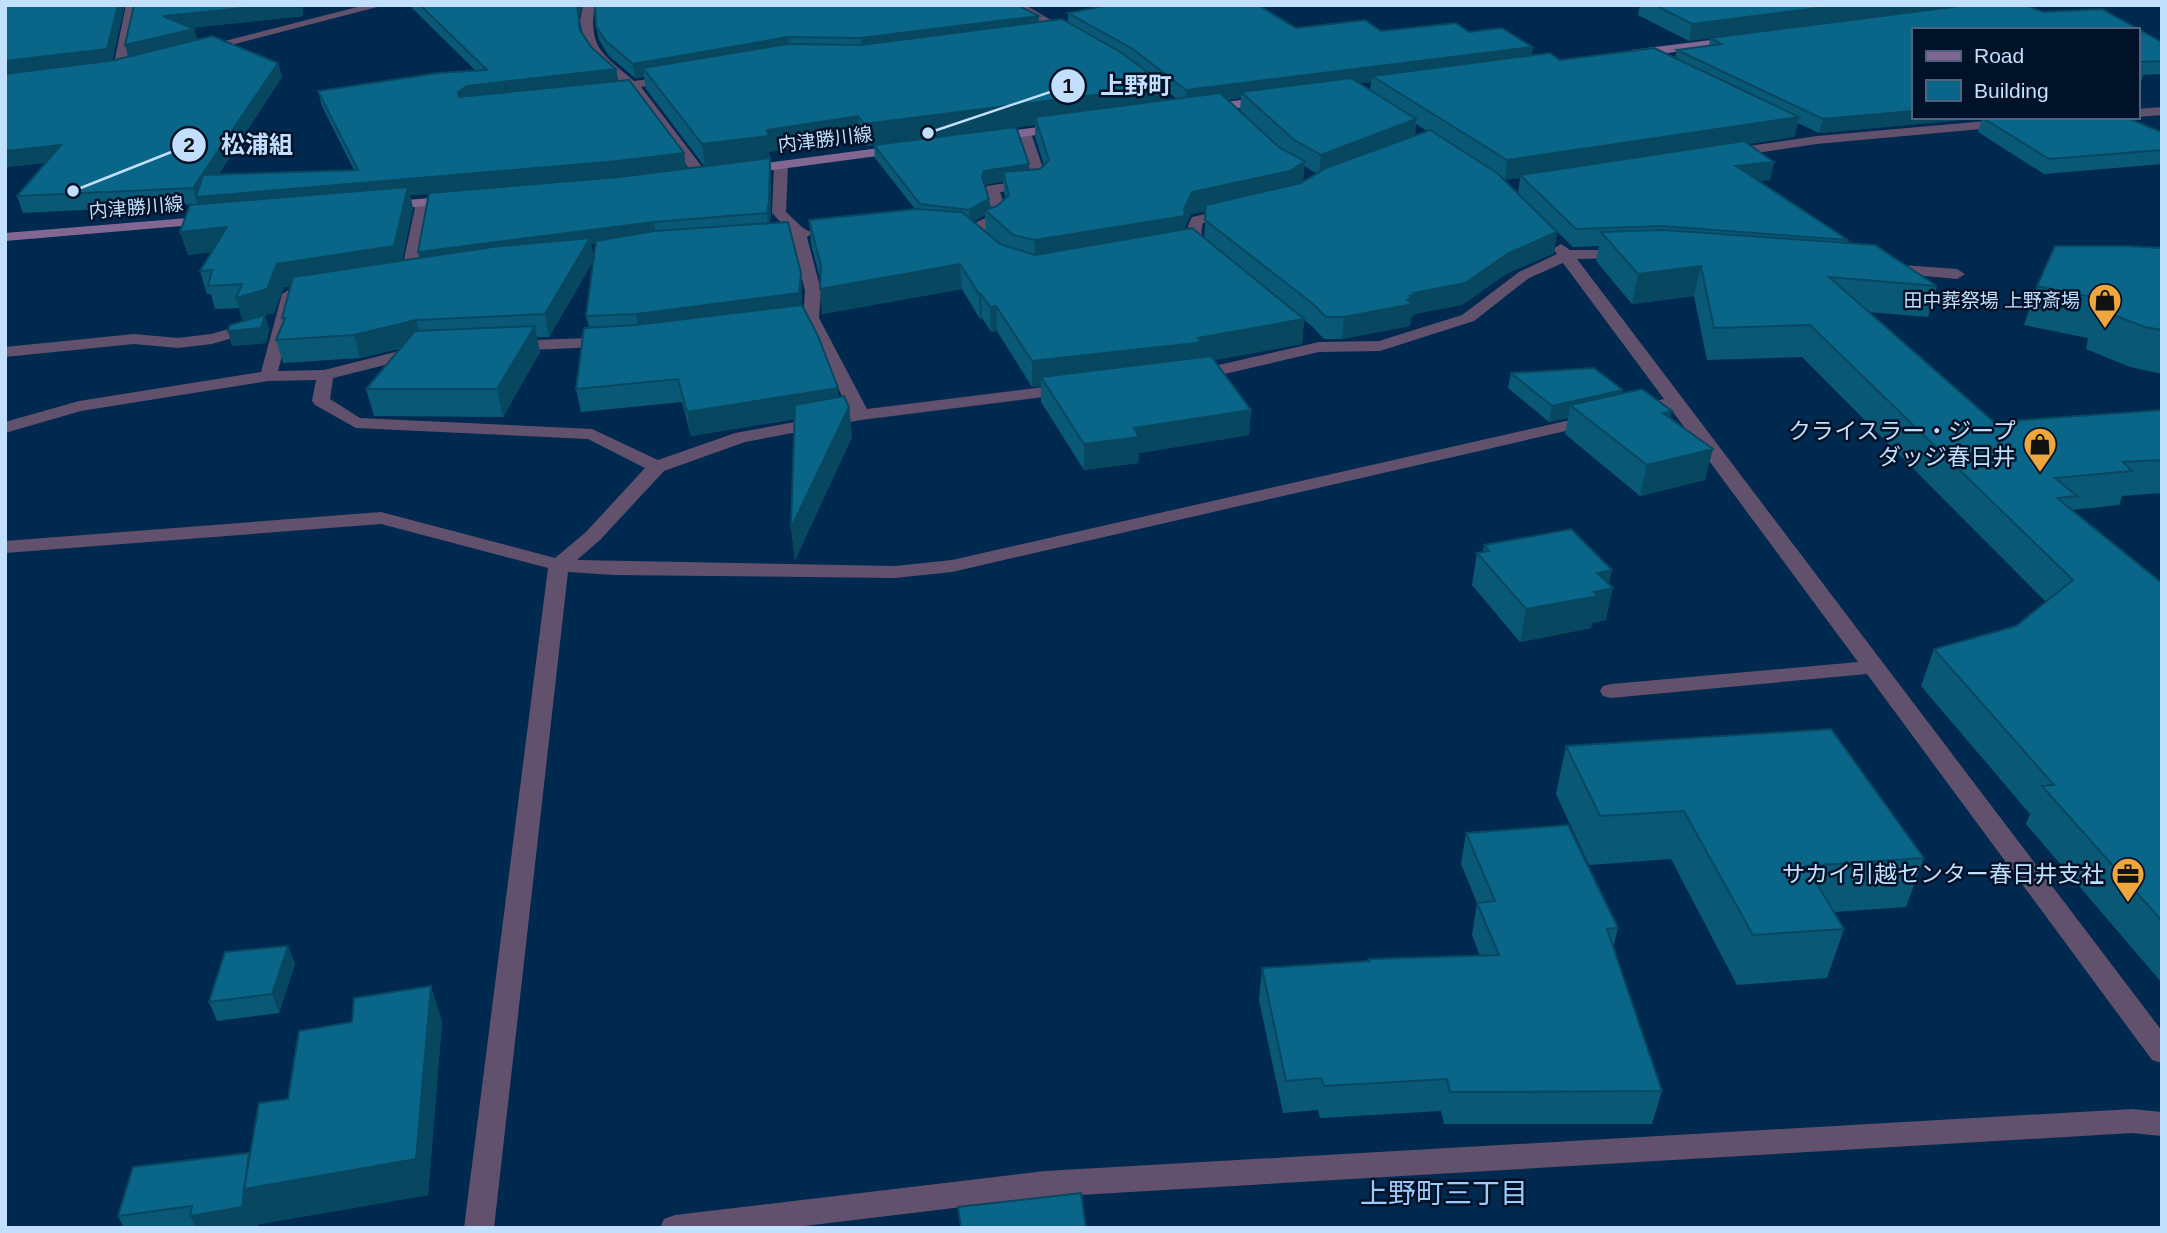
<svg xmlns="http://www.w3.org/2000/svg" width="2167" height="1233" font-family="Arial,'Noto Sans JP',sans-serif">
  <rect width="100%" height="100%" fill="#002950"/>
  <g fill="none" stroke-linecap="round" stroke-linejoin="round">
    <path fill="#62516c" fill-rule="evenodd" d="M126,5H138L125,68L119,72L113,68Z
      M365,5H385L200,53L194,49Z
      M583,5H595C587,48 605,56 634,81L678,75V81L641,87L706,172V178H696L631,91L586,51L580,21Z
      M1011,5H1025L1077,35L1067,37Z
      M2162,107V115L2137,117V109Z
      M2009,119L2014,120V126L1817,144L1728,157L1721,153L1728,149L1817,136Z
      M1024,129L1031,133L1047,180L1040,188L1000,192L1008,215C999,226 981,236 967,233L965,230L967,227L993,214L985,189L987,186L1033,179L1017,133Z
      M781,161L788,165L786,212L803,228L812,233L807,237L821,291L819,318L867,409L1068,384L1077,389L1068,394L861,420L745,442L664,471L600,540L577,560L895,566L952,560L1592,415L1601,420L1592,425L952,572L895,578L615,575L568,572L494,1228H464L548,568L381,524L5,553V541L381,512L555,558L586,532L645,468L588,439L356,428L315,405L312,401L316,380L268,381L81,411L5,433V422L79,401L261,372L282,294L290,289L298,294L278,371L324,370L423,345L431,350L429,354L333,378L330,399L360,418L592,429L658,460L735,433L850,412L803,318L805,291L792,237L761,238L754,234L761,230L786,228L772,213L774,165Z
      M423,199L430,203L417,273L409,278L401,273L416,203Z
      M1232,208L1237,209L1239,212L1237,215L1203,223C1199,238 1203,241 1212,252L1204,257C1185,251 1183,233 1192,217Z
      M1561,244L1570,250H1630L1633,253L1630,256L1625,258L1577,259L2162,1031V1063L2152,1060L1867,674L1611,698L1603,696L1600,691L1603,686L1611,684L1858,662L1670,408L1638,415L1632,414L1629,410L1632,406L1664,399L1563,263L1529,278L1474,321L1380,351L1319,352L1194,381L1185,376L1188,372L1319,342L1379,341L1462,315L1519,272L1557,254L1553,249Z
      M1888,264L1957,269L1965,274L1957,279L1883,272L1880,269Z
      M254,322L260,324L262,327L260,330L212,344L178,348L134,344L5,357V347L134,334L178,338L211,334Z
      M611,337L617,338L619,342L617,346L511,351L503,346L511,341Z
      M2132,1109L2162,1112V1136L2132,1133L1045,1197L788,1228H660L664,1219L675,1215L1045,1171Z"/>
    <path fill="#816792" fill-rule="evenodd" d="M1735,37L1741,41L1739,43L1631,58L1625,54L1631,50Z
      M1269,96L1273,97V103L1204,113L1198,109L1204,105Z
      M1061,124L1066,125V131L993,141L986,137L993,133Z
      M902,145L909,149L907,152L743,174L736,170L743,166Z
      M453,196L458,197V203L384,210L377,206L384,202Z
      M212,216L217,217L219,220L217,223L5,241V233Z"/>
  </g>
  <path fill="#095876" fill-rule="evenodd" d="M5,5H125L112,61L129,57L125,45L134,5H303V16L190,28L194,29L197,40L212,36L278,63L282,77L218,175L354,170L322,106L318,91L438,73L476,71L409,5H582L579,20L580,31L592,48L616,69L618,81L629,80L684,153L686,169L705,167L646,89L644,77L635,78L609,56L599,40L596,26L595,5H1017L1039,16V22L1062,19L1068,23V13L1109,5H1258L1296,28L1365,20L1381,31L1456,23L1469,32L1502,28L1533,47L1531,56L1550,53L1560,60L1654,48L1675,58L1677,50L1709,46L1710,38L1689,41L1638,15L1640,5H2025L2043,12L2102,9L2162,42V74L2142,75H2143L2139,89H2137V30H1913V117H2125L2162,132V164L2044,174L1978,132L1982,118L1819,133L1798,123L1794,137L1748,144L1774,162L1770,180L1759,181L1848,240L1847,243L1875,245L1937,286L1928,317L1868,312L1994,422L2162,410V493L2122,496L2119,505L2072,510L2162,583V983L2026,824L2030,814L1921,686L1934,649L2016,626L2046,602L1802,357L1707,360L1694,296L1632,304L1596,261L1599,246L1573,247L1518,193L1520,178L1504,180L1557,232L1554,253L1506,274L1462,305L1414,314V316L1411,317L1410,326L1342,339H1324L1312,326L1304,320L1302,344L1214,360L1251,410L1249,435L1139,453L1138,463L1084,470L1041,402V386L1032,387L997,331L991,332L982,318L980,319L962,289L822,314L820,289V278L811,244L809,220L915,209L875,158L874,145L1016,127L1029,164V170L1040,169L1044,165L1035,137V125L866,146L860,138L769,152L771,171V216L769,223L788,222L801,273L802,291L801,305H802L818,336L838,388V397L844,396L849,407L852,437L795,560L791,528L795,419L691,436L682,402L581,412L576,389L584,328L589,327L586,316L594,260L549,337H537L540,352L503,417L374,416L366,389L402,348L360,358L283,363L276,340L283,322L282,318L290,286L284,287L274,313L265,315L269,330L266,343L232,346L228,331L230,325L243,322L239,308L215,309L211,294H207L200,271L211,252L188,255L180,232L190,205L198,204L23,213L17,196L46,163L5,167ZM1371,82L1370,90L1359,83ZM1166,90L1177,99L1166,100ZM1241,98L1240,111L1269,138L1227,100ZM1416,124L1427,131L1415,135ZM1304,166L1317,174L1303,182ZM1003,181L1005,199L997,206L990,209L989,199L985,185ZM429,194L418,252L419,258L402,261L413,208L410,195ZM1206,211L1204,238L1192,228L1184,229L1191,214ZM985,215L986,232L973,222ZM596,243L594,259L591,244Z
    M2162,248V374L2130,367L2086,349L2088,338L2024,325L2037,286Z
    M1511,373L1622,393L1670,418L1705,480L1640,496L1565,434L1568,418L1549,422L1508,388Z
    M1484,545L1609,584L1606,620L1592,623L1591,628L1520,642L1472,585L1477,553L1483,552Z
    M1566,746L1924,858L1906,907L1834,912L1844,929L1827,978L1737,985L1671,859L1589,865L1556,794Z
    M1466,833L1618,928L1613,948L1662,1091L1652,1124H1444L1441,1111L1320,1118L1318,1110L1283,1113L1259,1000L1262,968L1369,961V959L1480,956L1472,935L1477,903L1461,864Z
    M288,946L295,964L279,1013L217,1021L209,1002Z
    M442,1021L428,1195L260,1224L259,1223V1228H124L118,1216L249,1153L250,1155L288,1099Z"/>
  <path fill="#074760" d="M118,5H125L112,63L5,76V61Z
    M274,5H303V16L167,30L163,16Z
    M577,5H582L579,20Z
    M1841,5H1970L1689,41L1692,24Z
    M1039,16V30L862,52L861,38Z
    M194,29L198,43L129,59L125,45Z
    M788,37L790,51L643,68L644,77L635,78L633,64Z
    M1533,47L1530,61L1372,76L1371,82L1248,97L1241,92V98L1186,105V90Z
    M278,63L282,77L203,196L684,153L686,169L621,177L410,195L413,208L400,269L284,287L274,313L265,315L269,330L266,343L232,346L228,331L243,322L236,298L277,264L394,246L201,214L193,188Z
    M616,69L619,84L462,107L458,92L467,86Z
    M1166,86V108L1035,117V125L866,146L864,124Z
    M1913,111V117H1992L1819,133L1823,119Z
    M858,116L860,138L769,152L771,171V216L768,227L767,213L705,167L702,144L767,130Z
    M1799,117L1794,137L1523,178L1520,175V178L1505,180L1507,160Z
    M1416,119L1414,139L1319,175L1321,155Z
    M61,145L67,161L5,167V151Z
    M1305,161L1303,183L1288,193L1191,214L1184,229L1035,263V240L1184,209L1192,192Z
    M1774,162L1770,180L1732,183L1736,166Z
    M1029,164V177L1003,172V181L985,185L982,177L984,171Z
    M989,199L990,213L985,210V215L970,223L969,210Z
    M654,222L656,235L591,244L594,259L549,337L545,314L421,266L418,252Z
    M227,227L234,250L188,255L180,232Z
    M1557,232L1554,253L1506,274L1462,305L1414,314V316L1411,317L1410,326L1342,339L1344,317L1409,296Z
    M960,264L962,289L822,314L820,289Z
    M1701,266L1694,296L1632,304L1638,274Z
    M801,273L802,291L801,312L639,332L636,314Z
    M979,294H981L982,318L980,319Z
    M996,306L997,331L991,332L990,307Z
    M1304,319L1302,344L1200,363L1041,377V386L1032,387V361L1198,338Z
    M416,320L422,342L360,358L354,335Z
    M535,326L540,352L503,417L497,389Z
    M838,388L840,411L691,436L687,412Z
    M1623,390L1620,406L1570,405L1568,418L1549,422L1552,406Z
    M849,407L852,437L795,560L791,528Z
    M1251,410L1249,435L1139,453L1138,463L1084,470V444L1134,428Z
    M1672,411L1665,441L1663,413Z
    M1713,449L1705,480L1640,496L1647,465Z
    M1612,570L1608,589L1613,588L1606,620L1592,623L1591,628L1520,642L1526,609L1597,573Z
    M288,946L295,964L279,1013L272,994Z
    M431,986L442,1021L428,1195L260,1224L259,1223V1228H196L190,1216L249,1153L263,1186Z"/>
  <path fill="#0a6689" stroke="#074760" stroke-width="2" d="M5,5H118L107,49L5,61Z
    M134,5H274L163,16L194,29L125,45Z
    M420,5H577L580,30L592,48L616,69L467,86L458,92L459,97L629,80L684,153L618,161L196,197L203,175L358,170L318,91L438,73L487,70Z
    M595,5H1017L1039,16L861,38L788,37L633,64L606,41L596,26Z
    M1109,5H1258L1296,28L1365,20L1381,31L1456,23L1469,32L1502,28L1533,47L1186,90L1133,49L1068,13Z
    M1655,5H1841L1692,24Z
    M1968,5H2025L2043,12L2102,9L2162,42V61L2137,62V30H1913V111L1823,119L1677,50L1722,44L1710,38Z
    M1062,19L1122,53L1166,86L864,124L858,116L767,130L768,136L702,144L643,68L788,44L861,45Z
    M212,36L278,63L193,188L17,196L61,145L5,151V74L115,60Z
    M1654,48L1799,117L1507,160L1372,76L1550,53L1560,60Z
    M1351,78L1416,119L1321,155L1293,139L1241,92Z
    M1220,93L1280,148L1305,161L1290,171L1192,192L1184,209L1185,216L1035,240L1013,235L985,210L997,206L1009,195L1003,172L1040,169L1049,160L1035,117Z
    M1988,117H2125L2162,132V150L2049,159L1983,118Z
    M1016,127L1029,164L984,171L982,177L989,199L969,210L920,204L874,145Z
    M1430,130L1497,173L1557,232L1509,253L1465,283L1414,293L1416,294L1409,296L1412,298L1407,300L1413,304L1344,317H1326L1313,304L1205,220L1206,205L1301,183L1326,168Z
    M1744,141L1774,162L1736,166L1848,240L1662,226L1576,229L1520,175Z
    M770,158L769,202L767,213L654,222L418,252L429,193L619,177Z
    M408,187L394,246L277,264L267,289L236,298L242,284L208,286L212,270L200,271L227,227L180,232L190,205Z
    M916,209L962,212L1000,244L1035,255L1192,228L1304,319L1198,338L1201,342L1196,343L1032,361L996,306L990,307L981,294H979L960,264L820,289L821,266L809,220Z
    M788,222L801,273L799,293L636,314L586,316L596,241L654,231Z
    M1664,230L1875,245L1937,286L1829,277L1994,422L2162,410V460L2123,462L2132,471L2055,478L2077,496L2057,498L2162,583V921L2042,786L2054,785L1934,649L2016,626L2073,580L1810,325L1714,328L1701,266L1638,274L1601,232Z
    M590,238L545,314L416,320L354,335L276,340L285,318H282L293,277L492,247Z
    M2055,246H2128L2162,248V330L2145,327L2100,310L2102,299L2037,286Z
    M802,305L818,336L838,388L687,412L678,379L576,389L584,328L636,325Z
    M265,315L261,328L228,331L230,325Z
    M535,326L497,389H366L415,331Z
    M1211,356L1251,410L1134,428L1139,437L1084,444L1041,377Z
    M1594,368L1623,390L1552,406L1511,373Z
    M1642,389L1672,411L1663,413L1713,449L1647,465L1570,405Z
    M844,396L849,407L791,528L795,405Z
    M1571,529L1612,570L1597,573L1613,588L1594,592L1598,596L1526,609L1477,553L1489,551L1484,545Z
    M1831,729L1924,858L1806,866L1844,929L1753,935L1684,811L1600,816L1566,746Z
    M1568,825L1618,928L1607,929L1662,1091L1450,1092L1447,1079L1324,1086L1321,1078L1286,1081L1262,968L1370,961L1369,959L1499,955L1477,903L1495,901L1466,833Z
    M288,946L272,994L209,1002L225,952Z
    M431,986L416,1159L244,1189L259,1103L288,1099L299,1031L352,1022L354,998Z
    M249,1153L242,1207L190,1216L192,1206L118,1216L133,1167Z
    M1081,1193L1086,1228H961L958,1207Z"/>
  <defs>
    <symbol id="shop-pin" viewBox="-11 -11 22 30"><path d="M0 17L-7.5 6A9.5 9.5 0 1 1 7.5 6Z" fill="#f0a63e" stroke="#001228"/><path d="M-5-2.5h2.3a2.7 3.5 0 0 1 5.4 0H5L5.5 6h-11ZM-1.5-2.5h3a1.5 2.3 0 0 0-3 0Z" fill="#111"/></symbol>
    <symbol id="office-pin" viewBox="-11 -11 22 30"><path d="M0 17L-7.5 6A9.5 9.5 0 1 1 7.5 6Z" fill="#f0a63e" stroke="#001228"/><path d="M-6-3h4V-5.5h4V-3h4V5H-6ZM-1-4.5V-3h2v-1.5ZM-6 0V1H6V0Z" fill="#111"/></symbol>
  </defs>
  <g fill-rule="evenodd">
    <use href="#shop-pin" x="2086" y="281" width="38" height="52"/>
    <use href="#shop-pin" x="2021" y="425" width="38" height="52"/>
    <use href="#office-pin" x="2109" y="855" width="38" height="52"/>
  </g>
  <g text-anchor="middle" stroke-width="5" stroke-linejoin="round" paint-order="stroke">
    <g font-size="19" fill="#c3dffe" stroke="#001228">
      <text transform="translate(825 139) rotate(-7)" y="7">内津勝川線</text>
      <text transform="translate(136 207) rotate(-5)" y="7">内津勝川線</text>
    </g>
    <g font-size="19" fill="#c3dffe" stroke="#001228" text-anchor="end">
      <text x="2080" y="307">田中葬祭場 上野斎場</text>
    </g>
    <g font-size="23" fill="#c3dffe" stroke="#001228" text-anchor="end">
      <text x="2016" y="439">クライスラー・ジープ<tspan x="2016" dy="26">ダッジ春日井</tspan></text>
      <text x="2104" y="882">サカイ引越センター春日井支社</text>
    </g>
    <g font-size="28" fill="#9dc9fb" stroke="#001228">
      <text x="1444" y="1203">上野町三丁目</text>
    </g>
  </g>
  <path fill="none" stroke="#c3dffe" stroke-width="2.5" d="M928 133L1068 86M73 191L189 145"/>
  <g fill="#c3dffe" stroke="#001228" stroke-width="2.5">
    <circle cx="928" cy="133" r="7"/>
    <circle cx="73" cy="191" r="7"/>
    <circle cx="1068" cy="86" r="18"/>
    <circle cx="189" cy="145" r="18"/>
  </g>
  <g font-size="21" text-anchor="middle" font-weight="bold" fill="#111">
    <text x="1068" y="93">1</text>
    <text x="189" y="152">2</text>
  </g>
  <g font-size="24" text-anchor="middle" font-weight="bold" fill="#c3dffe" stroke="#001228" stroke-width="5" stroke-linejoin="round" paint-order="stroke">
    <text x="1136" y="94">上野町</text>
    <text x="257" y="153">松浦組</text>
  </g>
  <rect width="2167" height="1233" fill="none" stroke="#c3dffe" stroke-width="14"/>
  <rect x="1912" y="28" width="228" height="91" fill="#001228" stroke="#4e647e" stroke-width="2"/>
  <rect x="1926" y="51" width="35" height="10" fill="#816792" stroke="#4e647e" stroke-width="2"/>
  <text x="1974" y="63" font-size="21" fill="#c3dffe">Road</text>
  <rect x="1926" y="80" width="35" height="21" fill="#0a6689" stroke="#4e647e" stroke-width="2"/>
  <text x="1974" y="98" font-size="21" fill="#c3dffe">Building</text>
</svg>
